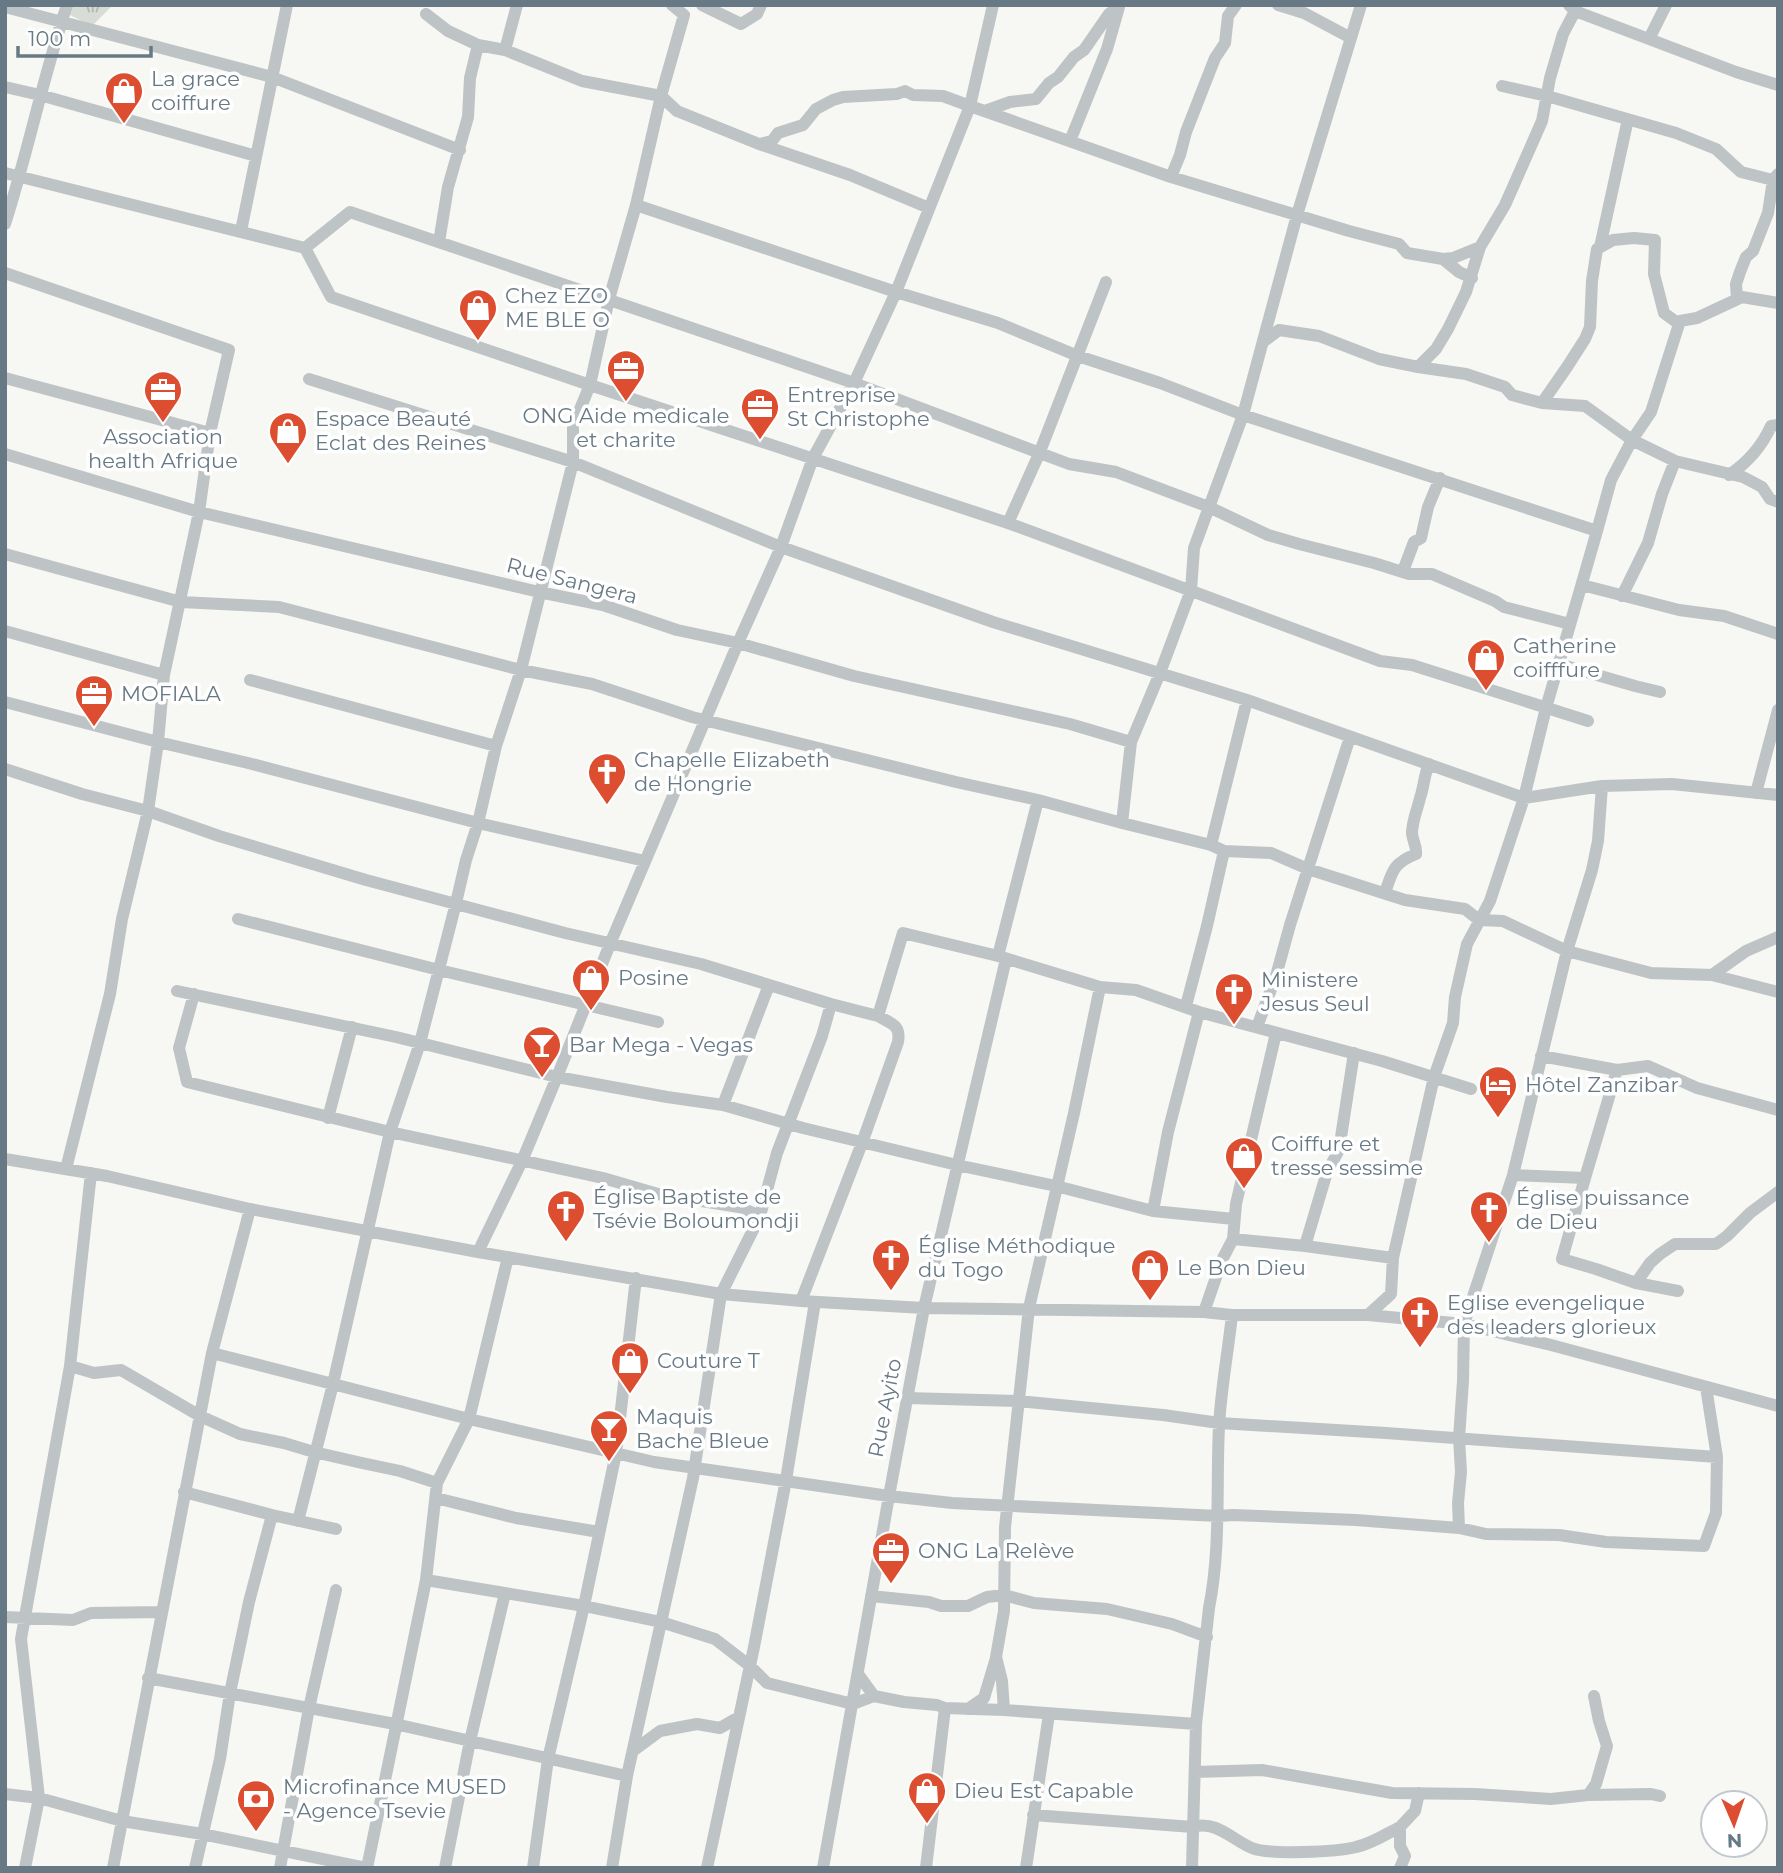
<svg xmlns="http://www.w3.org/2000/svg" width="1783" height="1873" font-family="Montserrat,sans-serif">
  <defs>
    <pattern id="grass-tufts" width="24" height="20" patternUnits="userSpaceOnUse" patternTransform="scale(1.75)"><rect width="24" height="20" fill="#d7dcd4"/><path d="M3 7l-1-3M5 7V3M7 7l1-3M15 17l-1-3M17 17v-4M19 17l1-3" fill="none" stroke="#b2b7b2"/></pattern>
  </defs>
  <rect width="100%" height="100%" fill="#f7f7f4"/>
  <path fill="url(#grass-tufts)" d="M70,5H113L92,26L68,14Z"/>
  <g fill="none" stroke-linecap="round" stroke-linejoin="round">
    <path stroke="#bec3c6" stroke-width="12" d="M672,5L684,15L661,96L636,205L609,299L590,385L573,426V462L521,670L496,746L478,823L466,860L456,903L420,1043L390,1132L603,1178L658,1194L739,1207L760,1216
      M702,5L741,24L757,14L761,5
      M1278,5L1304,13L1351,38
      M1569,5L1575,11L1736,72L1778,85
      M5,7L272,77L460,150
      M426,14L448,31L478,45L505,50L582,81L661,96L677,111L759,144L850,175L929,208
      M1649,39L1666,5
      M505,50L517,5
      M1502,86L1547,96L1676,133L1716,149L1741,172L1773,180L1778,174
      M5,87L40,95L256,156
      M985,111L1010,102L1036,99L1049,83L1058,77L1074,57L1084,50L1109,14L1119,7
      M1070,141L1107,49L1119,7
      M760,144L772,141L778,133L803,125L816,109L833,100L843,97L897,94L905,91L913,95L943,96L970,106L993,5
      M5,173L305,248L331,297L590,385L1008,523L1380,661L1412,665L1588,721
      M1171,177L1180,155L1186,132L1215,58L1225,43L1228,16L1236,5
      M636,205L896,292L998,323L1078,356L1160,383L1243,415L1597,531L1546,708L1524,798L1490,901L1467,944L1455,997L1453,1023L1434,1077L1393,1258L1391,1294L1368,1315
      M5,224C28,152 43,77 67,5
      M241,231L287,5
      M439,242L448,187L468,117L470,78L478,45
      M1600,247L1628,119
      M305,248L350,212L854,383L1069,464L1116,472L1209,507L1268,535L1299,544L1374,563L1409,574H1432L1495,601L1504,607L1570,624
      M1443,259L1453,258L1480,247
      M5,273L229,350L210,433L199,512L164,675L158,742L148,811L122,919L110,994L66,1169
      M1737,299L1736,284L1740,272L1746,257L1753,251L1768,213L1773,180L1778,181
      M1263,342L1279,330L1319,336L1379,359L1418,367L1466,374L1505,387L1512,395L1542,403L1585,406L1632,440L1675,461L1743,477L1762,487L1770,499L1778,502
      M1418,367L1436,349L1448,329L1466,292L1480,247L1505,205L1542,121L1550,78L1563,34L1575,11
      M5,378L210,433
      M309,379L573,462L781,547L993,622L1247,700L1524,798L1602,786L1672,784L1778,795
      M1542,403L1567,367L1585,339L1590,327L1592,281L1597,249L1613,240L1634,238L1655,240L1654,274L1664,313L1679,324
      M5,454L199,512L539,592L603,605L677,630L738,643L854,676L1070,724L1131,742
      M1729,475C1747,463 1762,446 1771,426L1778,425
      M1008,523L1039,454L1106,282
      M1597,531L1611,480L1632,440L1651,412L1680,321L1697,318L1742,297L1778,303
      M5,554L181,602L279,607L521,670L592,684L692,717L956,782L1038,800L1122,823L1211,845L1247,700
      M1403,571L1414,542L1421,538L1428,507L1440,478
      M1582,585L1679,610L1724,616L1778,634
      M1622,596L1648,543L1662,494L1675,461
      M5,631L164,675
      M1559,664L1635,686L1660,692
      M250,680L496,746
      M5,702L158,742L248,763L478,823L645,861
      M5,769L82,794L148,811L219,836L366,880L565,933L701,964L831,1004L878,1016L903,933L998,956L1100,987L1136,990L1199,1012L1382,1061L1471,1089
      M1756,793L1778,710
      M1122,823L1131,742L1160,673L1191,590L1194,548L1243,415L1297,215L1361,5
      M1211,845L1224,851L1271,853L1308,869L1405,900L1465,909L1479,920L1503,921L1567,951L1651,973L1712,975L1778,992
      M1385,893C1392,872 1393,863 1416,854C1417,846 1412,840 1412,832C1413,818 1417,811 1420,798C1424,787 1424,775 1429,764
      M238,919L439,970L658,1022
      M998,956L1038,800
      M1712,975L1746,951L1778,937
      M177,991L396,1037L557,1077L667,1097L723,1105L803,1128L957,1165L1056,1186L1153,1211L1234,1219
      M194,994L179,1048L187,1082L390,1132L333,1384L298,1521
      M1186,1006L1207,926L1224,851
      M1257,1027L1276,976L1290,925L1350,737
      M1541,1056L1617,1070
      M723,1105L769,985
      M328,1118L352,1027
      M5,1159L107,1176L250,1209L478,1252L721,1294L801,1301L924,1308L1204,1312L1232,1315H1368L1464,1324L1551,1345L1778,1406
      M1513,1175L1585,1178L1617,1070L1648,1066L1697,1088L1778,1110
      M1585,1178L1562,1259L1596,1269L1636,1283L1678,1291
      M1153,1211L1168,1132L1199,1012
      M1233,1239L1305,1246L1393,1258
      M1305,1246L1327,1172L1339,1150L1354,1053
      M478,1252L522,1161L557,1077L610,944L738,643L781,547L813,458L854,383L896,292L970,106L1171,177L1349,231L1399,244L1407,253L1443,259L1459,272L1472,278
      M1636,1283L1650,1263L1660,1254L1675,1244H1716L1727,1236L1750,1213L1778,1192
      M801,1301L862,1143L898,1042C901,1024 891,1024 878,1016
      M1204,1312L1222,1260L1233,1239L1236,1204L1276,1033
      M212,1353L250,1209
      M70,1366L94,1373L121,1370L200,1416L240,1434L284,1443L314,1452L362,1463L400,1471L437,1483
      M906,1398L1018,1401L1163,1415L1219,1423L1386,1433L1717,1457
      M184,1492L272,1515L336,1529
      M436,1498L516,1518L599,1532
      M1459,1528L1458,1503L1461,1472L1459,1438L1463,1381L1464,1324L1513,1175L1567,951L1592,870L1598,841L1602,786
      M426,1580L584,1606L661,1622L715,1639L750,1666L767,1683L853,1704L874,1696
      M871,1596L929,1602L941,1606H968L987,1597L1004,1595L1034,1603L1107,1609L1172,1624L1207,1637
      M5,1617L73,1620L91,1613L161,1612
      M858,1674L874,1696L904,1702L937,1705L945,1708L1004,1710L1196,1724
      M148,1678L395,1724L627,1776
      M968,1709L984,1698L996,1658
      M1004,1710L1002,1681L996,1657L1004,1611L1005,1527L1029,1308L1074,1113L1100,987
      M633,1751L660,1731L697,1724L720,1728L739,1717
      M1195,1772L1262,1770L1392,1793L1475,1794L1551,1799L1588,1795L1651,1794L1660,1796
      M5,1794L39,1798L122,1821L202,1834L366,1868
      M1588,1795L1596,1784L1607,1746L1599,1721L1594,1696
      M1033,1815L1193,1827C1217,1820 1232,1840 1252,1848C1268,1855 1337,1852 1356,1847C1371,1844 1386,1834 1400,1827
      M25,1868L39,1798L21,1639L70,1366L91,1173
      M113,1868L212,1353L469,1419L654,1462L889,1496L952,1503L1218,1516L1233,1515L1356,1520L1459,1528L1486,1534L1559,1535L1606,1542L1704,1546L1716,1513L1717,1457L1706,1387
      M195,1868L220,1759L230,1693L249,1602L272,1515
      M280,1868L309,1708L336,1590
      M367,1868L426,1580L437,1483L469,1419L508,1257
      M445,1868L470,1741L505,1593
      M533,1868L548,1759L584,1606L616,1453L636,1278
      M612,1868L627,1776L693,1478L721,1294L760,1216L777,1153L822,1036L831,1004
      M707,1868L754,1647L786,1480L815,1302
      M823,1868L889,1496L924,1308L1006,959
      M926,1868L945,1708
      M1026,1868L1049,1714
      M1192,1868L1196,1724L1209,1608C1221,1548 1216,1487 1219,1426C1221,1389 1228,1352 1232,1315
      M1400,1868L1405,1856L1400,1846V1827L1415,1811L1419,1793"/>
  </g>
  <defs>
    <symbol id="shop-pin" viewBox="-11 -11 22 30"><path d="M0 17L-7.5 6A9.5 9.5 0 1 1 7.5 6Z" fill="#dc4e2f" stroke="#fff"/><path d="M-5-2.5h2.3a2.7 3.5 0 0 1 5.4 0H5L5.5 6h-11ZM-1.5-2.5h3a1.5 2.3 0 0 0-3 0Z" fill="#fff"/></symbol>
    <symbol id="office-pin" viewBox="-11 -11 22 30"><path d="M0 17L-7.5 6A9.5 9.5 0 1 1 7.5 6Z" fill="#dc4e2f" stroke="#fff"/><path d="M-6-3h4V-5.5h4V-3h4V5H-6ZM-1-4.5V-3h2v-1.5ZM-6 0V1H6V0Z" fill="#fff"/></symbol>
    <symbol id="church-pin" viewBox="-11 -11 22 30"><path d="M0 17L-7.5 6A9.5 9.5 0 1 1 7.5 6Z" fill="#dc4e2f" stroke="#fff"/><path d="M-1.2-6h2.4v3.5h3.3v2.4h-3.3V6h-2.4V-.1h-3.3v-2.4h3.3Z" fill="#fff"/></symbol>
    <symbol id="bar-pin" viewBox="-11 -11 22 30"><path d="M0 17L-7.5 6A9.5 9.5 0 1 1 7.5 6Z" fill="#dc4e2f" stroke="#fff"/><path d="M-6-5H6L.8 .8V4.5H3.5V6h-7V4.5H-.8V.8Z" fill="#fff"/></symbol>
    <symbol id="hotel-pin" viewBox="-11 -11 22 30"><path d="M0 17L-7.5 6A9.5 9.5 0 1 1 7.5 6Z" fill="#dc4e2f" stroke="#fff"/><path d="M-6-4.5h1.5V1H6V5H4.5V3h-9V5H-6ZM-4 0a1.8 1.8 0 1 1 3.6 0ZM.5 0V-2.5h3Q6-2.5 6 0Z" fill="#fff"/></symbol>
    <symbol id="bank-pin" viewBox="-11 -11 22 30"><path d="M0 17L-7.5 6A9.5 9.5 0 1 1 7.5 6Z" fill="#dc4e2f" stroke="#fff"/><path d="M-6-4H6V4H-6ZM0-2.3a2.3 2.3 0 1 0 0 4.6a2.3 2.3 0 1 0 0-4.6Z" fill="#fff"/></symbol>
  </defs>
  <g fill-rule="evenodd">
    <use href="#shop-pin" x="102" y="69" width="44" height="60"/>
    <use href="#shop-pin" x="456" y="286" width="44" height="60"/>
    <use href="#office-pin" x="604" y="347" width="44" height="60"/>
    <use href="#office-pin" x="141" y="368" width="44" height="60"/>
    <use href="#office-pin" x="738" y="385" width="44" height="60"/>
    <use href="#shop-pin" x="266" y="409" width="44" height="60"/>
    <use href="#shop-pin" x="1464" y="636" width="44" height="60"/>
    <use href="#office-pin" x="72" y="672" width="44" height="60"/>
    <use href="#church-pin" x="585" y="750" width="44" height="60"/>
    <use href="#shop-pin" x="569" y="956" width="44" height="60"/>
    <use href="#church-pin" x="1212" y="970" width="44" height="60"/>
    <use href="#bar-pin" x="520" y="1023" width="44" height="60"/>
    <use href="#hotel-pin" x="1476" y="1063" width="44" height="60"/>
    <use href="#shop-pin" x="1222" y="1134" width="44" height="60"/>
    <use href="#church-pin" x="544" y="1187" width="44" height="60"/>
    <use href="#church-pin" x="1467" y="1188" width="44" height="60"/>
    <use href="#church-pin" x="869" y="1236" width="44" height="60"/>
    <use href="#shop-pin" x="1128" y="1246" width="44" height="60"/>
    <use href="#church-pin" x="1398" y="1293" width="44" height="60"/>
    <use href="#shop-pin" x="608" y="1339" width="44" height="60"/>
    <use href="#bar-pin" x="587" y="1407" width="44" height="60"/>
    <use href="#office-pin" x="869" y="1529" width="44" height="60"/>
    <use href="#shop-pin" x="905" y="1769" width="44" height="60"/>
    <use href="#bank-pin" x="234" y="1777" width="44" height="60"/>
  </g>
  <g text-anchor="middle" stroke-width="7" stroke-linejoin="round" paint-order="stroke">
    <g font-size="21" fill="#677984" stroke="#fff" text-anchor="start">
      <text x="151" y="86">La grace<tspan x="151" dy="24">coiffure</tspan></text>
      <text x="505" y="303">Chez EZO<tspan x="505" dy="24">ME BLE O</tspan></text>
      <text x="787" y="402">Entreprise<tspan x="787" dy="24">St Christophe</tspan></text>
      <text x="626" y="423" text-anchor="middle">ONG Aide medicale<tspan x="626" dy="24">et charite</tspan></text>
      <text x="315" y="426">Espace Beauté<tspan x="315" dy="24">Eclat des Reines</tspan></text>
      <text x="163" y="444" text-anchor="middle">Association<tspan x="163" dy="24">health Afrique</tspan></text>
      <text x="1513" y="653">Catherine<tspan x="1513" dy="24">coifffure</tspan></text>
      <text x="121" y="701">MOFIALA</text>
      <text x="634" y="767">Chapelle Elizabeth<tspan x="634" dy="24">de Hongrie</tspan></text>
      <text x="618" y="985">Posine</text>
      <text x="1261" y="987">Ministere<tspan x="1261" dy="24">Jesus Seul</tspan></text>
      <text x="569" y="1052">Bar Mega - Vegas</text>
      <text x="1525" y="1092">Hôtel Zanzibar</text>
      <text x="1271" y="1151">Coiffure et<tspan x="1271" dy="24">tresse sessime</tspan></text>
      <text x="593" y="1204">Église Baptiste de<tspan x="593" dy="24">Tsévie Boloumondji</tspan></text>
      <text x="1516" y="1205">Église puissance<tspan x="1516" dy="24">de Dieu</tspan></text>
      <text x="918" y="1253">Église Méthodique<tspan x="918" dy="24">du Togo</tspan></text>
      <text x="1177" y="1275">Le Bon Dieu</text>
      <text x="1447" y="1310">Eglise evengelique<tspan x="1447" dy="24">des leaders glorieux</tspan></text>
      <text x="657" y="1368">Couture T</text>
      <text x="636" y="1424">Maquis<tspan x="636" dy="24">Bache Bleue</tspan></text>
      <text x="918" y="1558">ONG La Relève</text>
      <text x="283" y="1794">Microfinance MUSED<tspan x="283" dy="24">- Agence Tsevie</tspan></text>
      <text x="954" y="1798">Dieu Est Capable</text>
    </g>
    <g font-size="21" fill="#677984" stroke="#fff">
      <text transform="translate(572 581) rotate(14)" y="7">Rue Sangera</text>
      <text transform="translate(885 1408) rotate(-79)" y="7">Rue Ayito</text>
    </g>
  </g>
  <rect width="1783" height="1873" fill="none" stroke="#677984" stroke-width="14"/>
  <g transform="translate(1734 1824) rotate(178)"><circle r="33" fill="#ffffff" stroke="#c2c9ce" stroke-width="2"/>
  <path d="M0-5L12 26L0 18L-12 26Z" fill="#dc4e2f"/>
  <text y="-10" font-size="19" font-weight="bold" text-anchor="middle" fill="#677984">N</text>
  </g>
  <path d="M18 46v10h133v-10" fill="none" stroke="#677984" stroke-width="3.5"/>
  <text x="28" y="46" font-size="21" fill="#677984" stroke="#ffffff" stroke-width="5" paint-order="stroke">100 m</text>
</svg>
